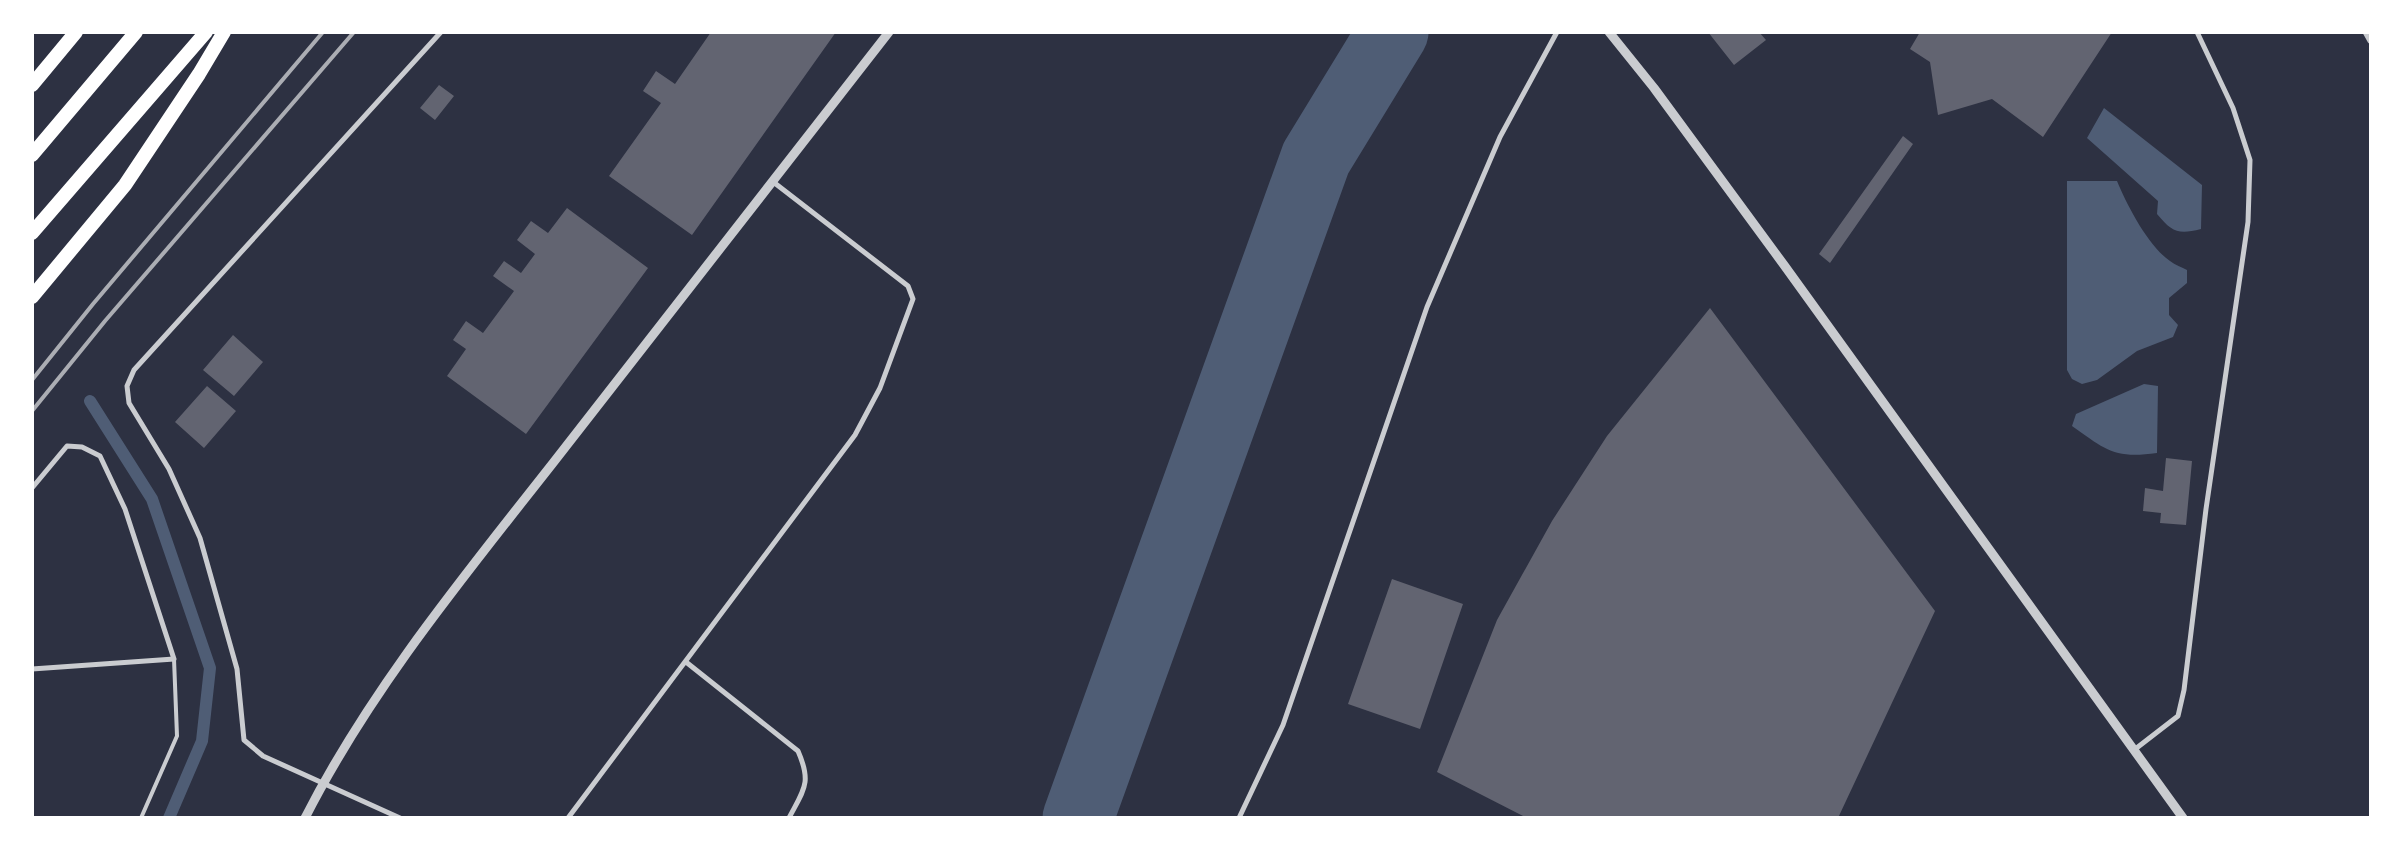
<svg xmlns="http://www.w3.org/2000/svg" width="2403" height="850" font-family="'Source Serif 4',serif">
  <rect width="100%" height="100%" fill="#2d3142"/>
  <path fill="#4f5d75" d="M2104,108L2202,185L2201,229C2178,235 2172,232 2157,214L2158,201L2087,138Z
    M2067,181H2117C2127,205 2148,246 2170,261C2175,265 2182,267 2187,270V283L2169,298V315L2178,325L2173,337L2137,351L2097,380L2082,384L2072,379L2067,370Z
    M2144,384L2158,386L2157,453C2114,459 2106,450 2072,426L2076,414Z"/>
  <g fill="none" stroke-linecap="round" stroke-linejoin="round">
    <path stroke="#4f5d75" stroke-width="12" d="M90,401L152,499L210,668L202,741L169,818"/>
    <path stroke="#4f5d75" stroke-width="71" d="M1078,818L1316,158L1393,32"/>
  </g>
  <path fill="#626471" d="M711,32H836L692,235L609,176L661,103L643,91L656,71L675,84Z
    M1708,32H1759L1766,40L1734,65Z
    M1920,32H2112L2043,137L1992,99L1938,115L1930,62L1910,49Z
    M439,85L454,96L435,120L420,108Z
    M1903,136L1913,144L1830,263L1819,254Z
    M567,208L648,268L526,434L447,376L466,349L453,340L466,321L483,333L514,291L493,276L504,261L521,273L535,254L517,240L531,221L548,233Z
    M1710,308L1935,611L1838,818H1527L1437,772L1497,620L1552,521L1607,436Z
    M233,335L263,362L234,396L203,370Z
    M207,386L236,411L204,448L175,422Z
    M2166,458L2192,461L2186,525L2160,523L2161,513L2143,511L2145,488L2163,491Z
    M1392,579L1463,604L1420,729L1348,704Z"/>
  <g fill="none" stroke-linecap="round" stroke-linejoin="round">
    <path stroke="#caccd0" stroke-width="4" d="M141,818L177,736L174,659"/>
    <path stroke="#caccd0" stroke-width="5" d="M2365,32L2370,41
      M32,488L67,446L82,447L100,456L125,509L174,659L32,669
      M686,662L798,751C812,783 804,789 789,818
      M2134,750L2178,716L2184,690L2206,509L2248,222L2250,160L2233,108L2197,32
      M400,818L263,756L244,740L237,669L200,538L169,469L129,403L127,386L134,370L441,32
      M568,818L855,435L880,388L913,299L908,286L772,181
      M1239,818L1283,725L1427,307L1500,137L1557,32"/>
    <path stroke="#caccd0" stroke-width="9" d="M1609,32L1654,88L1784,265L2183,818
      M305,818C370,690 465,575 553,463C665,319 777,176 889,32"/>
    <path stroke="#fff" stroke-width="14" d="M32,85L76,32
      M32,155L136,32
      M32,233L206,32
      M32,297L125,185L199,74L224,32"/>
    <path stroke="#abadb3" stroke-width="4" d="M32,380L93,304L323,32
      M32,411L105,321L354,32"/>
  </g>
  <rect width="2403" height="850" fill="none" stroke="#ffffff" stroke-width="68"/>
</svg>
